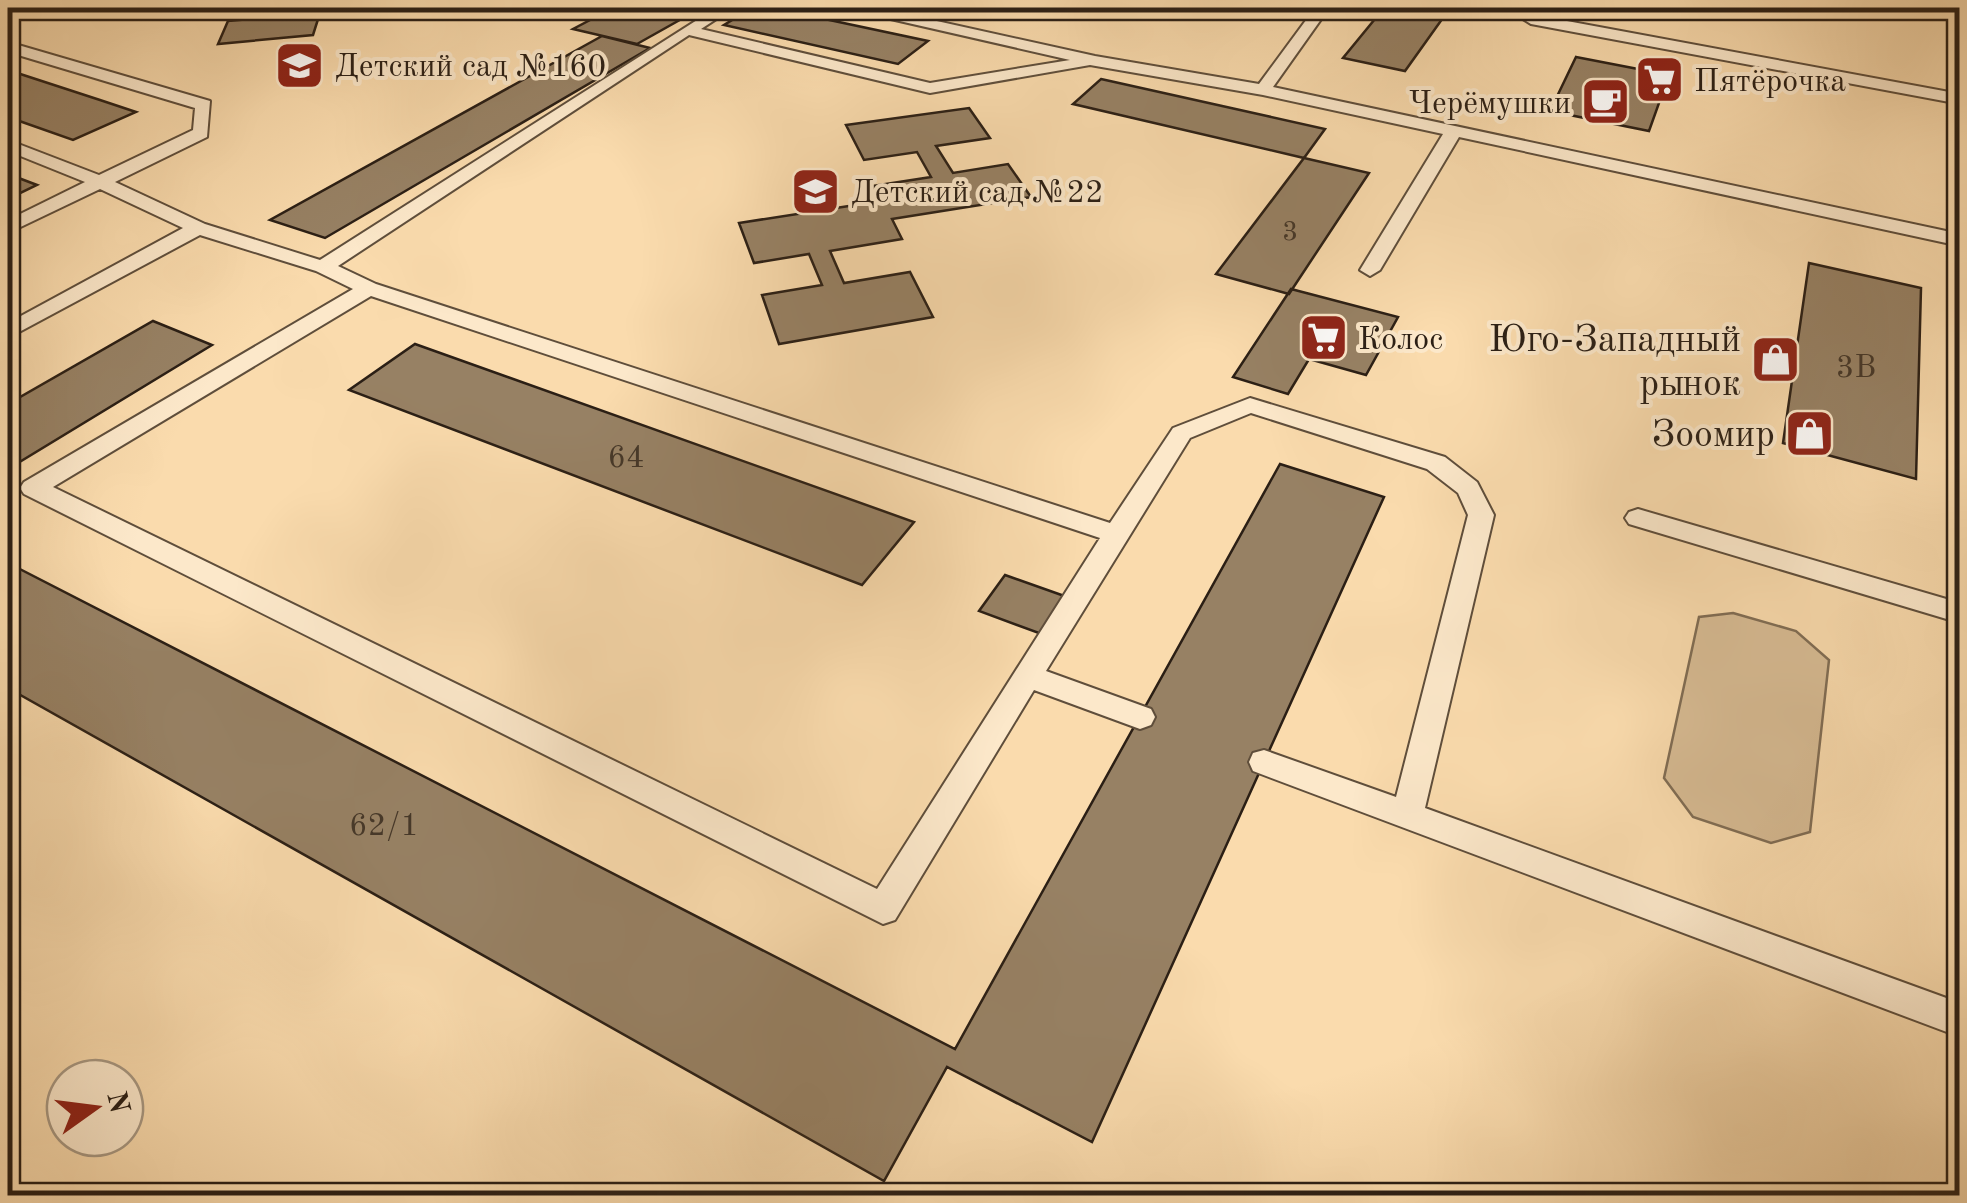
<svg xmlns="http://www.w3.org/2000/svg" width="1967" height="1203" font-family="'Old Standard TT',serif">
  <rect width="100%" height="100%" fill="#fadbad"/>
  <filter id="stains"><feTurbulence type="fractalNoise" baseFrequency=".002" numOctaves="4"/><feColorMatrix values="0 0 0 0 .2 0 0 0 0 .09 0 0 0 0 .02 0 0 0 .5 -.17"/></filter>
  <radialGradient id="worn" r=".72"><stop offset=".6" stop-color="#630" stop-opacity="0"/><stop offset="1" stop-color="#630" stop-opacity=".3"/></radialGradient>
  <path fill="#d7bb93" stroke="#816d54" stroke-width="2.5" d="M1733,613L1796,631L1829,660L1810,832L1771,843L1693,817L1664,778L1699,617Z"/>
  <path fill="#978164" stroke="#2b1f15" stroke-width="2.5" d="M287,8H374V11L319,16L313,35L218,44L228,21L284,16Z
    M613,8H701L637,44L573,29Z
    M752,8H773L928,41L898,64L724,25Z
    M1384,8H1450L1405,71L1343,58Z
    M602,36L650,48L325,238L270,220Z
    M1576,57L1669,75L1649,131L1550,111Z
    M8,70L100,100L136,112L73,140L8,117Z
    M1101,79L1267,116L1325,129L1304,158L1073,104Z
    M969,108L990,138L936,146L953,173L1008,164L1031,197L892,219L902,239L830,251L844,283L910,272L933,317L779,344L762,295L822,285L809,254L754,263L739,223L881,201L873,186L931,177L917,152L864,160L846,125Z
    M1304,158L1369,173L1289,294L1216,274Z
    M8,174L37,185L8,199Z
    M1809,263L1921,288L1916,479L1783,443Z
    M1291,289L1398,317L1366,375L1309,359L1288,394L1233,377Z
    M153,321L212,345L8,469V404Z
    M415,344L914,522L862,585L349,390Z
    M1280,464L1384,497L1092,1142L947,1067L884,1181L8,688V563L955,1049Z
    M1005,575L1070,598L1047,636L979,611Z"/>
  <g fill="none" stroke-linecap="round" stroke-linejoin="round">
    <defs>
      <path id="lane" d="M716,8H733L701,29L930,83L1070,60L860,12L853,8H878L1095,56L1259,84L1315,8H1329L1273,87L1960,234V246L1459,137L1380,270L1370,276L1360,270L1443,134L1263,95L1090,65L930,93L689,35L338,266L376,284L1110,523L1173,428L1250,398L1445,457L1477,482L1494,515L1425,808L1960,1003V1037L1253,771L1249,762L1253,753L1264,750L1396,797L1468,515L1458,493L1427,469L1251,413L1190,438L1046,671L1151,709L1155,717L1151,725L1140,729L1034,690L895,920L883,924L24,494L20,488L24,482L353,289L316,271L200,235L8,338V323L183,228L100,189L8,233V220L85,182L8,151V140L99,175L193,130L195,108L8,52V42L210,101L207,137L115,182L205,224L320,260ZM371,296L1100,538L877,889L53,487Z
        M1529,8H1543L1540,16L1960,94V104L1531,24L1523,19Z
        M1638,509L1960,603V623L1629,524L1625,518L1629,512Z"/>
    </defs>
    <use href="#lane" stroke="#5f4e3b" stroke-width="4"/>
    <use href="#lane" fill="#fce8ca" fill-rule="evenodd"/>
  </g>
  <defs>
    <symbol id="school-square" viewBox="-11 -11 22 22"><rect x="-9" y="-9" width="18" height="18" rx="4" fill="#8f2418" stroke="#fce8ca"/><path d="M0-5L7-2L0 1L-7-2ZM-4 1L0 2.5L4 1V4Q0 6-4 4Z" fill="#fff"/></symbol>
    <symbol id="supermarket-square" viewBox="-11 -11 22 22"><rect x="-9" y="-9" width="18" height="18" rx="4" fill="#8f2418" stroke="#fce8ca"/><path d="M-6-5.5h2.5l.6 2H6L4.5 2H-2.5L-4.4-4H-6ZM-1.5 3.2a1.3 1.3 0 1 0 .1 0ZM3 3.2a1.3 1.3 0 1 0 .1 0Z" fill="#fff"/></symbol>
    <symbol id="cafe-square" viewBox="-11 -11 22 22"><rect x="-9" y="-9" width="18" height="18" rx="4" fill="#8f2418" stroke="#fce8ca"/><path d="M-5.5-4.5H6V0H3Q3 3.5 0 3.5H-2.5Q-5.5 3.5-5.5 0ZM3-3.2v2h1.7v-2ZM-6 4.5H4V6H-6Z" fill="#fff"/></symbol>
    <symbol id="shop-square" viewBox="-11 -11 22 22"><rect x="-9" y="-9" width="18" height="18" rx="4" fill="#8f2418" stroke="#fce8ca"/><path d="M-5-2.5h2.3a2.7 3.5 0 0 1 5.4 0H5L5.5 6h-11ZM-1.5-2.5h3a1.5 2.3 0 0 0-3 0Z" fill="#fff"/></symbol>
  </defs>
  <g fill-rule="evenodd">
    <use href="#school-square" x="272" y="38" width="55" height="55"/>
    <use href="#supermarket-square" x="1632" y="52" width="55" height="55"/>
    <use href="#cafe-square" x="1578" y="74" width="55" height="55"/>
    <use href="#school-square" x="788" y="164" width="55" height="55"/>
    <use href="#supermarket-square" x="1296" y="310" width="55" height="55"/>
    <use href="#shop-square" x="1748" y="332" width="55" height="55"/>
    <use href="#shop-square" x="1782" y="406" width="55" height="55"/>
  </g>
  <g text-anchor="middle" stroke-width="8" stroke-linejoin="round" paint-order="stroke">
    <g font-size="28" fill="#463829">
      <text x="1290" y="240">3</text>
    </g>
    <g font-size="32" fill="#2b1f15" stroke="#fce8ca" text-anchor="start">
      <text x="335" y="76">Детский сад №160</text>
      <text x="1694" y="91">Пятёрочка</text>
      <text x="1571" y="113" text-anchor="end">Черёмушки</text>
      <text x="851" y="202">Детский сад №22</text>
      <text x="1358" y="349">Колос</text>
    </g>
    <g font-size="32" fill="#463829">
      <text x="1856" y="377">3В</text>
      <text x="626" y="467">64</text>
      <text x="384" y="835">62/1</text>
    </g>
    <g font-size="38" fill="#2b1f15" stroke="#fce8ca" text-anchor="end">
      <text x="1741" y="351">Юго-Западный<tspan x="1741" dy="44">рынок</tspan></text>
      <text x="1775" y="446">Зоомир</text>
    </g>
  </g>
  <rect width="1967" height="1203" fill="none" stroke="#fadbad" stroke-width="40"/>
  <rect x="10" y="10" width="1947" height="1183" fill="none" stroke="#2b1f15" stroke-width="5"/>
  <rect x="20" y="20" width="1927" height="1163" fill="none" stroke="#2b1f15" stroke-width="2.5"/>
  <g transform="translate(95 1108) rotate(76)"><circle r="48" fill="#fce8ca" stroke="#a89882" stroke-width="2.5"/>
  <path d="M0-8L18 38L0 25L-18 38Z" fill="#8f2418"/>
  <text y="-15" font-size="28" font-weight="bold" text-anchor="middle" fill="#2b1f15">N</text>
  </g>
  <rect width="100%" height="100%" filter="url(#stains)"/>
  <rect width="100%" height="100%" fill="url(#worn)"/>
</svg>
